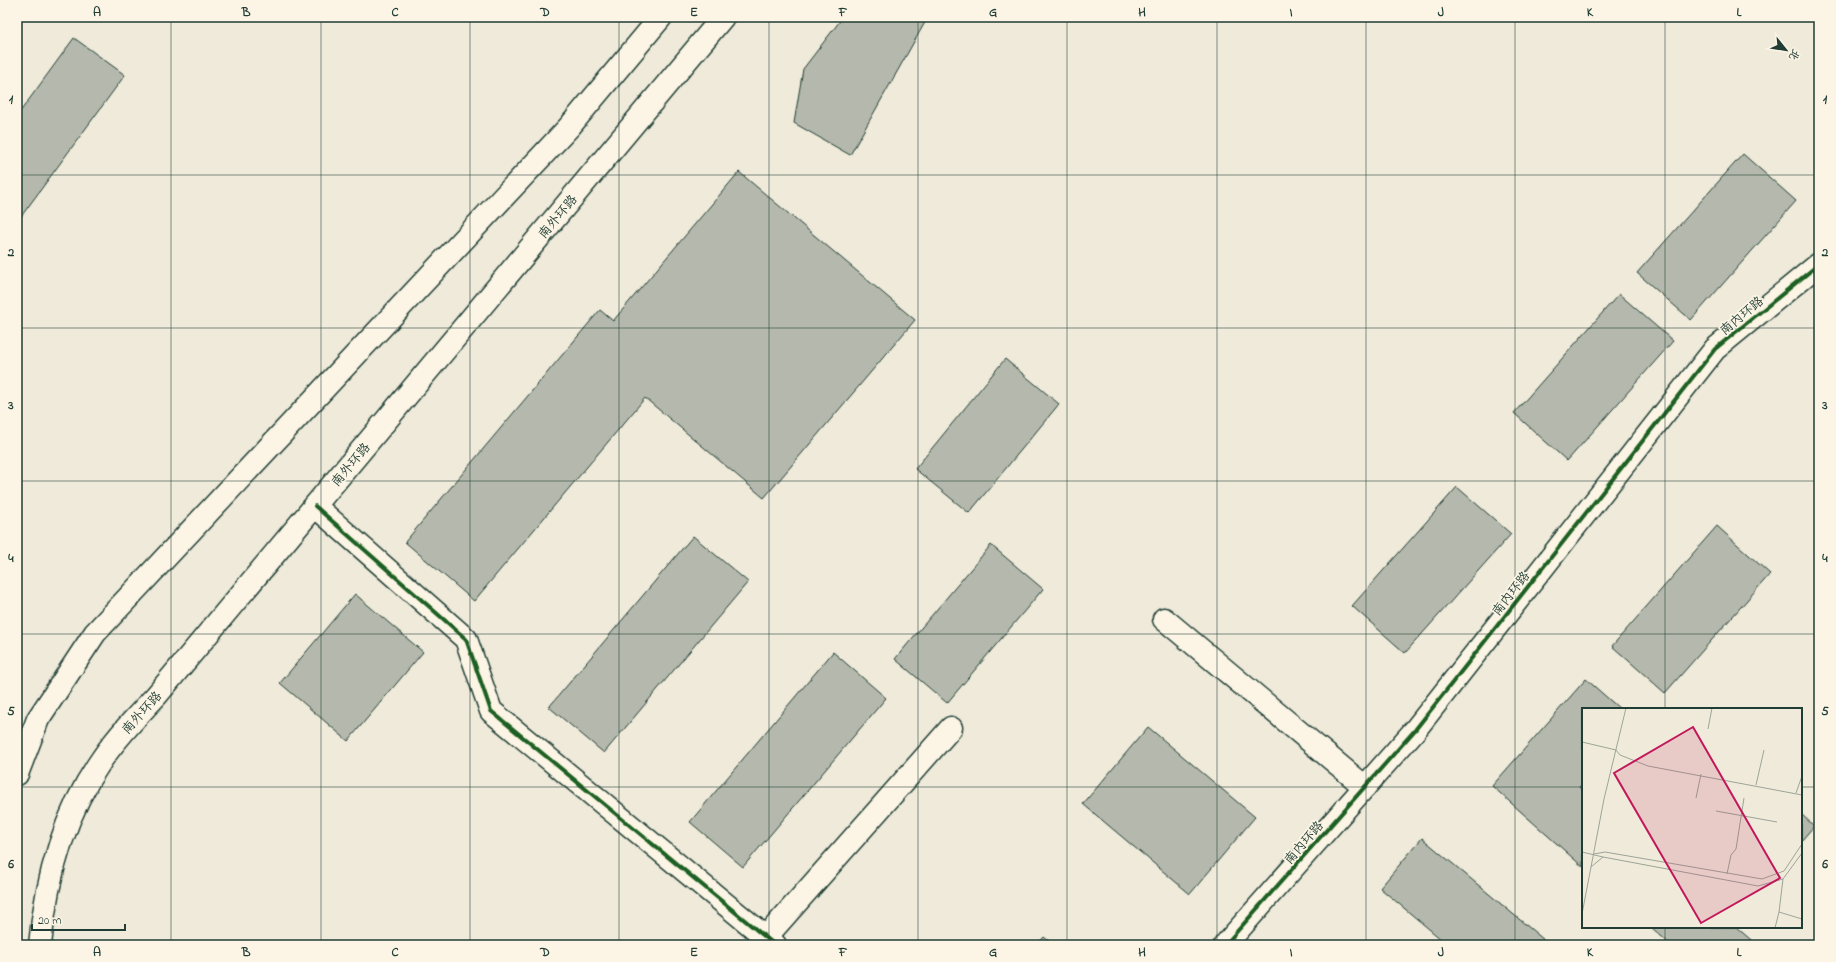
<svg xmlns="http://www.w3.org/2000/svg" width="1836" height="962" font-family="'Indie Flower','LXGW WenKai TC',sans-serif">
  <rect width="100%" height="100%" fill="#efeada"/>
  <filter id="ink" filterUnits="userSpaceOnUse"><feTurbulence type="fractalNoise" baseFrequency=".025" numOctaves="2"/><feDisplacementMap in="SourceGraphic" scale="8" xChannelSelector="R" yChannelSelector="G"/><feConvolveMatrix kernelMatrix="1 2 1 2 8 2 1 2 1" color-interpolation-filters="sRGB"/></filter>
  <g filter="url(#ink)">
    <path fill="#b5b9ad" stroke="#1f3d34" d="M843,17H928L850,155L794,123L803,69Z
      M74,38L125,75L17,222V116Z
      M1743,154L1796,201L1691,320L1637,273Z
      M739,172L915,320L764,498L645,398L474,601L405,542L600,310L613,321Z
      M1619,294L1673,341L1567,461L1514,413Z
      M1005,359L1059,404L969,513L915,469Z
      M1457,487L1511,534L1405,653L1352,606Z
      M1717,526L1770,574L1665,693L1612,646Z
      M693,536L748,582L604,753L549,707Z
      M991,545L1043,589L947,703L895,659Z
      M355,594L423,652L348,741L280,683Z
      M833,652L886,698L743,867L690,822Z
      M1586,679L1620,709H1583V783L1579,787L1583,791V867L1492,786Z
      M1148,727L1255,817L1190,894L1083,804Z
      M1801,814L1814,826L1801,841Z
      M1422,838L1550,945H1448L1380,888Z
      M1651,927H1736L1757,945H1671Z
      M1044,937L1054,945H1037Z"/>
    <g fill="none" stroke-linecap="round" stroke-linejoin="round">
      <defs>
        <path id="street" d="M315,506L466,639L491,711L775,945
          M1164,619L1365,787
          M759,945L951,728
          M1225,945L1415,730L1715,349L1819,264"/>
        <path id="highway" d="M17,774L38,719L95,633L570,126L661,17
          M40,945C46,880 64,814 102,759C118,736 137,716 156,696L723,17"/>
      </defs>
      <use href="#street" stroke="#1f3d34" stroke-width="25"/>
      <use href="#highway" stroke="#1f3d34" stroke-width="25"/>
      <use href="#street" stroke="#fcf5e5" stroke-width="22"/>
      <use href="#highway" stroke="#fcf5e5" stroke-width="22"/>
      <defs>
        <path id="cycleway" d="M315,506L466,639L491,711L775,945
          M1225,945L1415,730L1715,349L1819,264"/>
      </defs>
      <use href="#cycleway" stroke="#fcf5e5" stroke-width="6"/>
      <use href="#cycleway" stroke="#1b5e20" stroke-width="4"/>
    </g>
  </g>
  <path fill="none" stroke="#1f3d34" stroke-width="1" stroke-opacity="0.55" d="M171,17V945M321,17V945M470,17V945M619,17V945M769,17V945M918,17V945M1067,17V945M1217,17V945M1366,17V945M1515,17V945M1665,17V709M17,175H1819M17,328H1819M17,481H1819M17,634H1819M17,787H1583M1801,787H1819M1665,927V945"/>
  <g text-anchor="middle" stroke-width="3.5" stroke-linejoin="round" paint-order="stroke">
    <g font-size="13" fill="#1f3d34" stroke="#fcf5e5">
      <text transform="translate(557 216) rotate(-50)" y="5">南外环路</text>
      <text transform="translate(1741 315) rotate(-40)" y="5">南内环路</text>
      <text transform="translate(350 464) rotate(-50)" y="5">南外环路</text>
      <text transform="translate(1510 593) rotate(-52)" y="5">南内环路</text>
      <text transform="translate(141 712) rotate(-48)" y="5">南外环路</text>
      <text transform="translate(1303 842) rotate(-49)" y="5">南内环路</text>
    </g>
  </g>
  <g transform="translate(1582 708)">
    <rect width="220" height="220" fill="#efeada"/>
    <path fill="none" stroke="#9ca598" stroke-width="1" d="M126,21L130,0M0,34L34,42L38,47L66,58L220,87M174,77L182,42M214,85L220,68M114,90L119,66M134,103L195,114M0,144L21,149M12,146L23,144L180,171L202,163L220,136M9,159L22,91L44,0M145,166L149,147L154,141L162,90M201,171L197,204L220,211M0,206L9,159L21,149L176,178L201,171L220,145M193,220L197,204"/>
    <path fill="#c2185b" fill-opacity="0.15" stroke="#c2185b" stroke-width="2" d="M111,19L198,170L119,215L32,65Z"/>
    <rect width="220" height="220" fill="none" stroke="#1f3d34" stroke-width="2"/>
  </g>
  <rect width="1836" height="962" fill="none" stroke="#fcf5e5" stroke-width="44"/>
  <g transform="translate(1786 50) rotate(120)" stroke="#fcf5e5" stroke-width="3" paint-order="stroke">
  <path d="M0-3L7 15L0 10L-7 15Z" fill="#1f3d34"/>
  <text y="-6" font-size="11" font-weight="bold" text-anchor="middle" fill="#1f3d34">北</text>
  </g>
  <path d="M32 924v6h93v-6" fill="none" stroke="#1f3d34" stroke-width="2"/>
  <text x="38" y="924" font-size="12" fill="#1f3d34" stroke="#fcf5e5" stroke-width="3" paint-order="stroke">20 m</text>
  <rect x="22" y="22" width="1792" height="918" fill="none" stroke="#1f3d34" stroke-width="1.5"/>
  <g font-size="13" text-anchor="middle" font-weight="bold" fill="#1f3d34">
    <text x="97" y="16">A</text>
    <text x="246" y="16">B</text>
    <text x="395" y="16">C</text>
    <text x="545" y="16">D</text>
    <text x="694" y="16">E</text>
    <text x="843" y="16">F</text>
    <text x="993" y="16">G</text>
    <text x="1142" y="16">H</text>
    <text x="1291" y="16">I</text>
    <text x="1441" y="16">J</text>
    <text x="1590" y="16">K</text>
    <text x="1739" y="16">L</text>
    <text x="11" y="103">1</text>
    <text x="1825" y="103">1</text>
    <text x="11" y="256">2</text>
    <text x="1825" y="256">2</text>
    <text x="11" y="409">3</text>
    <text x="1825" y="409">3</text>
    <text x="11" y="562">4</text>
    <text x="1825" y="562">4</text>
    <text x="11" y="715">5</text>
    <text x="1825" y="715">5</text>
    <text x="11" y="868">6</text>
    <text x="1825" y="868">6</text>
    <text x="97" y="956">A</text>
    <text x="246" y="956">B</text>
    <text x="395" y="956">C</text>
    <text x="545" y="956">D</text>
    <text x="694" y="956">E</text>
    <text x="843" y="956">F</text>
    <text x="993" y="956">G</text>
    <text x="1142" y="956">H</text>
    <text x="1291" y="956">I</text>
    <text x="1441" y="956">J</text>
    <text x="1590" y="956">K</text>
    <text x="1739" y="956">L</text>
  </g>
</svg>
